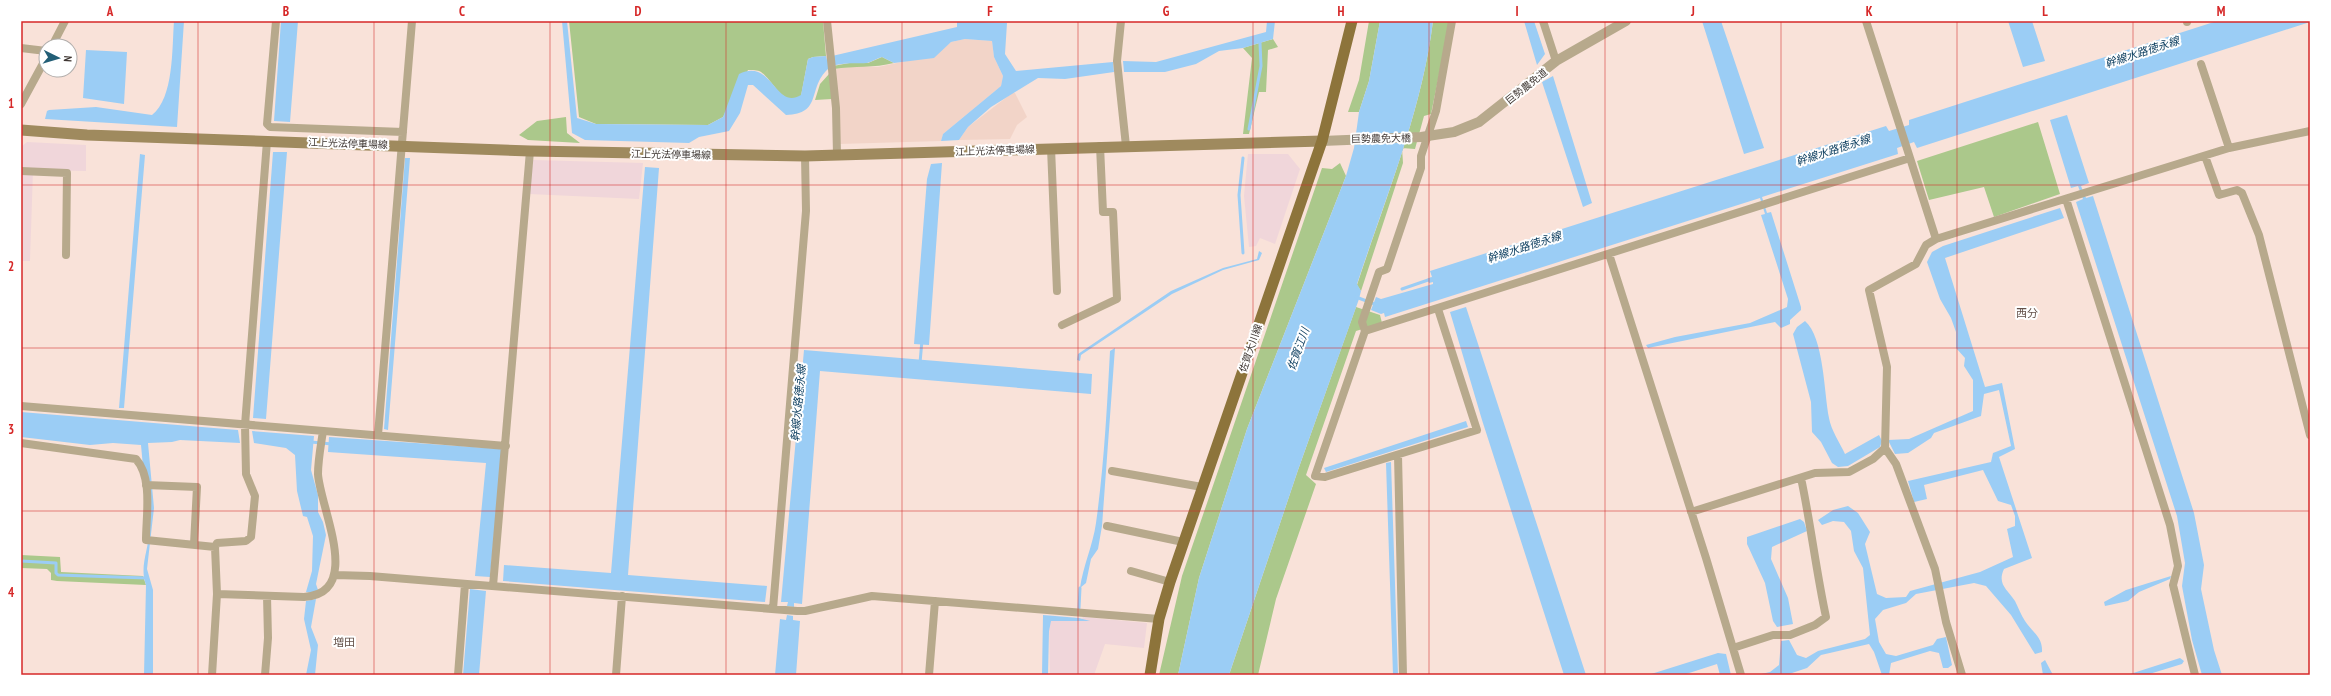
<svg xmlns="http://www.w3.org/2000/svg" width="2331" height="696" font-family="'PT Sans Narrow','Noto Sans JP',sans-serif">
  <rect width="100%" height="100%" fill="#f9e2d9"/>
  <path fill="#f0d6da" d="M27,142L86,145V171L33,170L30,261H21V147Z
    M1248,154H1288L1300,169L1275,244L1260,238L1256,246L1249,247L1244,196Z
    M533,160L643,163L639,199L529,194Z
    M1083,617L1147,623L1144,648L1105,644L1094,675H1050L1049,619L1081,621Z"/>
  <path fill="#f2d4c8" d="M965,39L992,41L994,57L1003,76L1001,86L943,134L941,141L839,144L834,69L859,66L878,67L935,55L951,42Z
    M1012,93H1015L1027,117L1017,125L1010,139L959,140L968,127Z"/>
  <path fill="#abc88b" d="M569,21H823L826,56L813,57L808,59L801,96C782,107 774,81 761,72C758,70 752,70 748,70L723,117L708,125L596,124L579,117Z
    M1369,21H1380L1369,81L1359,112H1348L1359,80Z
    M1433,21H1450L1431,114L1424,116L1415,149L1402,148L1403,163L1361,291L1357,285C1385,199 1422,111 1433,21Z
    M1273,39L1278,47L1268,50L1266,92H1259L1249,134H1243L1252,58L1243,48Z
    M882,57L894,63C874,68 854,66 834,69L833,66L860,61L868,63Z
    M829,74L832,99L815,100L820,84Z
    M566,117L567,133L580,143L528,140L519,135L537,121Z
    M2038,122L2060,194L1994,217L1984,187L1929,200L1917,161Z
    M1340,163L1346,176L1247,429L1199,578L1178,675H1159L1182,576L1322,168L1332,169Z
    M1356,307L1380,315L1382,323L1356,331L1306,475L1316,484L1276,599L1258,675H1229L1298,470Z
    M21,555L60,557L61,572L143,576L146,585L57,581L51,580V573L47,569L21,568Z"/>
  <path fill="#9bcdf5" d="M174,21H184L177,127L45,119L47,111L49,110L96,107L152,115C174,98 172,48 174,21Z
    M281,21H298L290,122L274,121Z
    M562,21H567L577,118L596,124L708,125L723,117L739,74C772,57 775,111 801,95L808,59L813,57L826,56L827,60L832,56L957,27V21L1007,23L1005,54L1016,71L1113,62L1114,72L1065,79L1038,78L991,107L968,127L959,140L941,141L943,134L1001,86L1003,76L994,57L992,41L965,39L951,42L934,58L894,63L882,57C877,58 872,62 867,63C857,64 838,61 828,69C807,88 823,114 786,115L753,85H748L740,113L729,131L699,137L689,143L585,140L572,133Z
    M1267,21H1275L1273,39L1243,48L1219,51L1196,64L1165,72H1124L1123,61L1156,62L1266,32Z
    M1380,21H1433C1422,111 1385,199 1357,284L1361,291L1359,299L1298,470L1229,675H1178L1199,578L1247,429L1346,176L1354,148L1359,112L1369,81Z
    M1524,21H1534L1545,54L1537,65Z
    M1702,21H1721L1764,148L1744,154Z
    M2008,21H2032L2045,61L2023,67Z
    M2217,21L2310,22L1917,148L1914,142L1897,148L1898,154L1762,197L1767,213L1771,212L1801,307V310L1790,320V324L1781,328L1775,322L1648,348L1646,345L1675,337L1750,323L1787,307L1788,299L1761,215L1765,214L1760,198L1385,317L1384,313L1381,314L1371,310L1376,297L1381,299L1433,284V282L1429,283L1427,279L1432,277L1430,271L1886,126L1889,131L1909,125V120Z
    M86,50L127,52L124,104L83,98Z
    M1553,76L1592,203L1583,207L1542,82Z
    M2067,115L2089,183L2081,186L2086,198L2093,196L2194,513L2204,565L2201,589L2214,650L2222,675H2202L2192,640L2182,586L2185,563L2177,516L2076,202L2083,199L2078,186L2071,188L2050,120Z
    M273,152H287L266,419L253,418Z
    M140,154L145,155L124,408H119Z
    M405,158H410L388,430L384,429Z
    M942,163L929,345L914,344L927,179L931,164Z
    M645,167L659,168L628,575L767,586L765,602L503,581L504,565L611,573Z
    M2060,208L2064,218L1945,258L1985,387L2002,383L2015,449L1999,457L2032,558L2004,569C1997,584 2007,589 2015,601C2018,607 2021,615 2025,621C2032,632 2043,637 2042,652L2035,654L2011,615L1986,586L1974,583L1916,594L1906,603L1883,610L1875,619L1879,642L1886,654L1896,656L1933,645L1937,639L1946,637L1952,665L1948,668H1943L1939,653L1930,651L1891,663L1889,675H1882L1874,652L1869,644L1821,655L1807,668L1786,675H1757L1770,672L1779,665L1781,641L1789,640L1797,655L1806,658L1818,651L1865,639L1870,635L1863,568L1854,551L1851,531L1844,522L1833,521L1822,525L1818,520L1833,510L1848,506L1858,513L1870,532L1865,544L1877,594L1886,598L1906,597L1910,591L1980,572L2013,557L2007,529L2015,526V516L2011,505L1998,501L1983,470L1924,485L1927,499L1914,502L1908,481L1991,462L1993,453L2011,446L1999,390L1984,394L1981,416L1934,433L1931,438L1908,453L1895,454L1888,440L1909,439L1973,411V380L1964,366L1965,358L1956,348V332L1951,318L1940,299L1927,262L1932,252L1943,246Z
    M1259,251L1262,253L1259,260L1223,270L1172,294L1081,355L1080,361L1077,360L1078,354L1171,291L1223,268L1257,259Z
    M1466,307L1586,675H1564L1482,420L1450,312Z
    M1805,321C1824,337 1824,393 1829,418C1831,430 1840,443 1845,454L1879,435L1882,441L1880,447L1848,466L1838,467L1832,463L1821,442L1812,432L1811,402L1793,334L1797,327Z
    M1115,348L1102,526L1098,549L1091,559L1086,583L1080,588C1083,566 1093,545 1096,523C1104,466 1107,408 1110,351Z
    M804,350L1092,374L1091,394L820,371L802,604L794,603V607L787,606L788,602H781Z
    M21,412L238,430L240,443L180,440L172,442L148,443L154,508L147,569L153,590V675H144L146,585C139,566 149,550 149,531C149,503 143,473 141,445L113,443L90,445L21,437Z
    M1466,421L1468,427L1326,472L1324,468Z
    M252,431L314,436L311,470L318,495V512L323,522L326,535L316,584L318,590L312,593L306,592L312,571L313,536L307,517L303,516L297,491L295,455L286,448L254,443Z
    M329,437L502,449L490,577L475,576L486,463L328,452Z
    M1391,462L1398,675H1393L1386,463Z
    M1800,519L1804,522L1807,531L1772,547L1771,559L1788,598L1793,624L1777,627L1773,621L1765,583L1747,544V537Z
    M2171,576L2170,579L2139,592L2128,601L2105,606L2104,602L2126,590Z
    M470,589L486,591L479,675H463Z
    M316,599L311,627L318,645L315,675H306L311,650L304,619L306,601Z
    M787,615L793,616V620L800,621L796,675H775L780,619L786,620Z
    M1043,615L1079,618L1090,621H1051L1049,631L1048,675H1042Z
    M1718,653L1726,654L1731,675H1720L1717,664L1683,675H1648Z
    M2180,658L2184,661L2182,664L2146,675H2127Z
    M2045,660L2053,675H2043L2041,663Z"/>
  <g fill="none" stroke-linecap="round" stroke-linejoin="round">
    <path stroke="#9bcdf5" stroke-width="3" d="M1249,129L1261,66L1260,43
      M1243,253L1239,195L1243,158
      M1402,289L1431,279
      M1356,297L1377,305
      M920,363L922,340
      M311,442L332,444
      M21,561L56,563V573L58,575L146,578
      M1079,608L1080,588"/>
    <path stroke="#b7a98c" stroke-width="8" d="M276,21L267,124L270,127L403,132
      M827,21L836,108L837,155
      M1121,21L1117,61L1126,146
      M1543,21L1556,61
      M1866,21L1936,239
      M2187,21V22
      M52,46L65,21
      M21,48L46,51
      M2201,64L2229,148
      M21,104L46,58
      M1051,148L1057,291
      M2205,156L2219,195L2237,190L2242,193L2259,235L2310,435
      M21,171L67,173L66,255
      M2066,199L2170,525L2178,566L2173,585L2195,675
      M1609,254L1706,558L1741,675
      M1438,309L1477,430L1325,477L1315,476L1365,331L1362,322L1379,272L1387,269L1421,168V156L1436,111L1452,21
      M1062,325L1117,299L1113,212H1103L1100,146
      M1365,331L1910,158
      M21,406L506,446
      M378,435L412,21
      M21,443L136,459C153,478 146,516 146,540L215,547L217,543L246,541L251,537L255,496L246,474L245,425L267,141
      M1398,455L1403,675
      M1112,471L1202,487
      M146,485L197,487L194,544
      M1691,512L1815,473L1849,472L1873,459L1885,448
      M1107,526L1183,542
      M215,547L217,594L304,597C364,593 320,508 318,474C318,460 321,445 323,431
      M1131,571L1170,582
      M335,575L370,576L797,611H805L872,596L1159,619
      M493,586L530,151
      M773,609L806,211L805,156
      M1733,648L1773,635H1790L1815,625L1826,617C1816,571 1811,525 1801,478
      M212,675L217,594
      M265,675L268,638L267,596
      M458,675L465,584
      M616,675L622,596
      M929,675L935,601
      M1962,675L1946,622L1935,569L1896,464L1885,448L1887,367L1869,290L1916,264L1926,245L1936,239L2229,148L2310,131"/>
    <path stroke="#b7a98c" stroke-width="10" d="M1322,141L1421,137L1454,132L1479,122L1556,61L1626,21"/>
    <path stroke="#9f8a5e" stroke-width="11" d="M21,130L87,135L530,151L805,156L1322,141"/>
    <path stroke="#8d743b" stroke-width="11" d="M1150,675L1159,619L1170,582L1322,141L1352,21"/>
  </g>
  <path fill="none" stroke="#d62828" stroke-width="1" stroke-opacity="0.55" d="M198,21V675M374,21V675M550,21V675M726,21V675M902,21V675M1078,21V675M1253,21V675M1429,21V675M1605,21V675M1781,21V675M1957,21V675M2133,21V675M21,185H2310M21,348H2310M21,511H2310"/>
  <g text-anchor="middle" stroke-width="4" stroke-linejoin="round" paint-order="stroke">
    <g font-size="10" fill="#3e3632" stroke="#fff">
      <text transform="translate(1526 86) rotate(-39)" y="4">巨勢農免道</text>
      <text transform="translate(1381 138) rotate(-1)" y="4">巨勢農免大橋</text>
      <text transform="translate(348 143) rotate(2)" y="4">江上光法停車場線</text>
      <text transform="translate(995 150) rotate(-2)" y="4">江上光法停車場線</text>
      <text transform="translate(671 154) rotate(1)" y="4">江上光法停車場線</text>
      <text transform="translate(1250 348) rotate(-71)" y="4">佐賀大川線</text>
    </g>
    <g font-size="11" font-style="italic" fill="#0e3f60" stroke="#fff">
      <text transform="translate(2142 52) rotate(-18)" y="4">幹線水路徳永線</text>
      <text transform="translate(1833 150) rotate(-18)" y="4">幹線水路徳永線</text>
      <text transform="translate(1524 247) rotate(-18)" y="4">幹線水路徳永線</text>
      <text transform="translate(1298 349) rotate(-70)" y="4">佐賀江川</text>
      <text transform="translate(798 403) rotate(-85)" y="4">幹線水路徳永線</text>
    </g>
    <g font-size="11" fill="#645149" stroke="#fff">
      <text x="2027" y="317">西分</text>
      <text x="344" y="646">増田</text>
    </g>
  </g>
  <rect width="2331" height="696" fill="none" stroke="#ffffff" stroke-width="44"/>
  <g transform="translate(58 58) rotate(95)"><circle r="19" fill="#ffffff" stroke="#b2afad"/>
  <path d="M0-3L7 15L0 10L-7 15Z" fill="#225e76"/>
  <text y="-6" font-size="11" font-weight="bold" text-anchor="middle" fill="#3e3632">N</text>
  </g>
  <rect x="22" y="22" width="2287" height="652" fill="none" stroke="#d62828" stroke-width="1.5"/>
  <g font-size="13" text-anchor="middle" font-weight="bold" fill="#d62828">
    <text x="110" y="16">A</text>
    <text x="286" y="16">B</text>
    <text x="462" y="16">C</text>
    <text x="638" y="16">D</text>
    <text x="814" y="16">E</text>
    <text x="990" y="16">F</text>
    <text x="1166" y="16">G</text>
    <text x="1341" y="16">H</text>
    <text x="1517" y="16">I</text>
    <text x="1693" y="16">J</text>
    <text x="1869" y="16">K</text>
    <text x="2045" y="16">L</text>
    <text x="2221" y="16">M</text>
    <text x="11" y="108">1</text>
    <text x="11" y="271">2</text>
    <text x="11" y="434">3</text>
    <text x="11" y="597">4</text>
  </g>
</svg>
